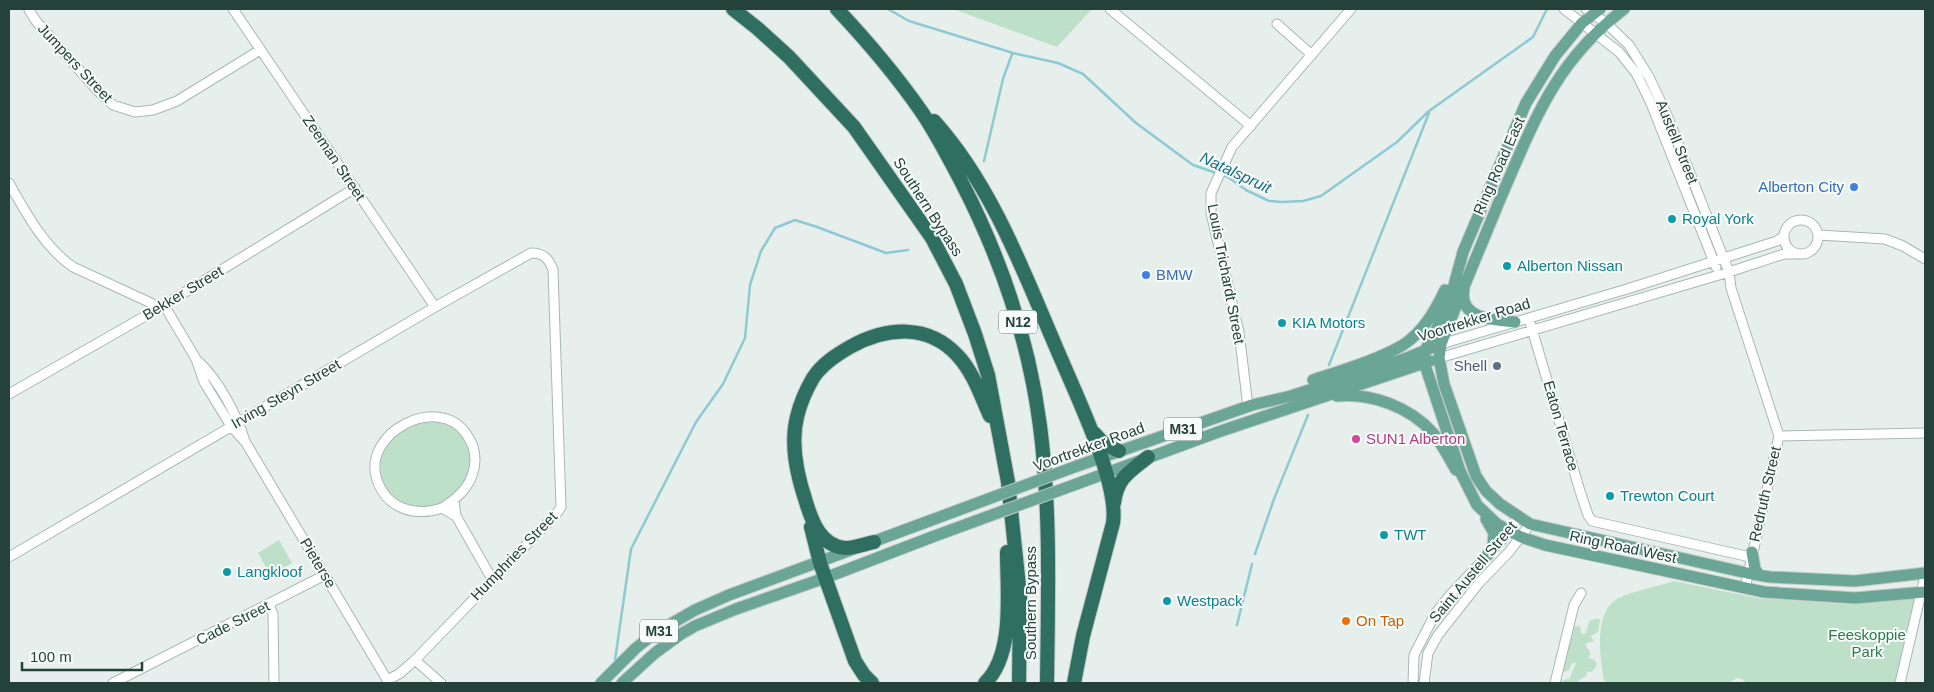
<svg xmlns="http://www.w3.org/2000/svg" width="1934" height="692" font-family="Arial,sans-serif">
  <rect width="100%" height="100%" fill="#e6efeb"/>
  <path fill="#bfe0c8" d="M953,9H1092L1057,47Z
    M438,419C443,421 451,423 455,426C506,473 423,542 387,489C369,461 390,431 419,421C425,420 432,420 438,419Z
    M279,540L292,563L270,575L258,553Z
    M1674,581L1757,598L1843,604L1919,594L1899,683H1746L1742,679L1737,678L1728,683H1606L1604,680C1600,656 1593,611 1619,598C1636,590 1656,587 1674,581Z
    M1594,619H1600L1598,632L1591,636L1594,641L1585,644L1591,654L1588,658L1593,659L1597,663C1595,669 1594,672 1587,672L1586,676L1578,681L1580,683H1562V681L1570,678L1576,663H1572L1569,670L1564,672L1562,669L1571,627L1579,626L1581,629V634L1586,633L1589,621Z"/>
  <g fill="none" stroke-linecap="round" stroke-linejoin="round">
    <path stroke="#8ec9d4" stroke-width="2.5" d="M888,9L909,21L1013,53L1058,63L1083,74L1136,123L1193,165L1228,177L1246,190L1269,201L1282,202L1303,201L1321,196L1397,142L1429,111L1533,37L1547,9
      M984,161L1003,79L1012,54
      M1329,365L1429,113
      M1255,554L1274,499L1308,415
      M1237,625L1252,564
      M615,660L631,549L696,422L723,384L745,338L750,285L761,251L775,228L795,220L817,227L886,253L908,250"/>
    <defs>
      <path id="minor" d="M233,9L435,307
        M1110,9L1251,126
        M1564,9L1619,52L1636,73L1650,101L1716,267
        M1586,9L1606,23L1629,45L1649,77L1667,115L1729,272L1731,288L1779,436L1745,588
        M29,10L36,21L97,90L113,105L135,112L153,110L177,101L260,50
        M1277,24L1312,55
        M9,183C26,213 44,247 73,267L151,303L158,309
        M1784 237a17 17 0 1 1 34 0a17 17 0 1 1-34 0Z
        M1819,235L1885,239L1903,246L1925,259
        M164,305L196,359L204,382L231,426L246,443L389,683
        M1529,319L1579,488L1588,515L1592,521L1750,557
        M1441,344L1627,289L1777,241L1784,236
        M1439,358L1729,272L1784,254H1795
        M199,362C219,381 237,415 245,441
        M9,394L161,307L355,188
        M1248,407L1239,332L1211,213V193L1232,147L1351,9
        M1779,436L1925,433
        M454,500L456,516L492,579
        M442,508C461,496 474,483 475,460C475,449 472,443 467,435C439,392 361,433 377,480C387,509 415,517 442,508L456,516
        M9,557L435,307L531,253C544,253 549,259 553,270L561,507L557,513L415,660L399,674L387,680
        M269,605L273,614L274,683
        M415,660L441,683
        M113,683L325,575
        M1413,683L1414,655L1435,614L1450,595L1502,540L1518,517
        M1424,683L1428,653L1438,635L1479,583L1509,552L1530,524
        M1555,683L1574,605L1581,593
        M1900,683L1925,576"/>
      <path id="major" d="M1600,9L1582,23L1555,56L1526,103L1463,252L1453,289L1434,335L1425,350L1424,362L1460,471L1477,505L1497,524L1521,537L1545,545L1764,592L1855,598L1925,592
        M1624,9C1555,62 1535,119 1501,197C1481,246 1460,295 1441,344L1439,358L1444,384L1476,476L1486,491L1500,504L1530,524L1747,573L1770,577L1855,581L1925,573
        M1464,290C1458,319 1495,320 1515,322
        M1313,380C1340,371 1380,359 1403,345C1423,332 1435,311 1445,290
        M1337,396C1372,393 1410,407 1433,433C1442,444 1449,458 1456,470
        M1077,466L1252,405L1291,396L1404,359L1431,348
        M1082,482L1221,431L1430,361
        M1486,519L1494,533L1493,545L1487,556
        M1752,552L1755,569L1759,575
        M601,683L636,648L655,633L695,610L729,595L929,521
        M622,683L655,653L681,634L695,626L736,609L825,578L932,537"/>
      <path id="highway" d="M733,9L757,28L789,57L854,127L932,238L956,284L975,334L988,375L1008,482L1020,596L1019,683
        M837,9C867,41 896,75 921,111C936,133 949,158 962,183C1001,259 1029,341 1040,426C1051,511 1048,598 1047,683
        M934,121C995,189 1026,279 1062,361C1078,399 1119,484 1113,523L1083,636L1074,683
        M1094,433L1104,444L1119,451
        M1114,503C1117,478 1129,472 1148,457
        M811,527L820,563L855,661L864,675L872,683
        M874,542C865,544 854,548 845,548C821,546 812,522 806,502C797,475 790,445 797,417C800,404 806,390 813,378C822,364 836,355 850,347C886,327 928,323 958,356C973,372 981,396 990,416
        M985,683C1015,654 1007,591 1007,552"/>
    </defs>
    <use href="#minor" stroke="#a8b8b2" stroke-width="11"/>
    <use href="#major" stroke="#c2cac8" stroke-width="13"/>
    <use href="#highway" stroke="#c2cac8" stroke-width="16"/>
    <use href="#minor" stroke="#fff" stroke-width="9"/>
    <use href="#major" stroke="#6aa596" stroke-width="11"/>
    <use href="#highway" stroke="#2f6f62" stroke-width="14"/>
    <defs>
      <path id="major-bridge" d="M929,521L1077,466
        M932,537L1082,482"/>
    </defs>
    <use href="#major-bridge" stroke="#c2cac8" stroke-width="13" stroke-linecap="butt"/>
    <use href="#major-bridge" stroke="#6aa596" stroke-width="11"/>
  </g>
  <g fill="#3f7fe0" stroke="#f7fbf9" stroke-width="2">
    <circle cx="1854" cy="187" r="5"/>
    <circle cx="1146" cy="275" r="5"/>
  </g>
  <g fill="#0f9aa8" stroke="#f7fbf9" stroke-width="2">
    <circle cx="1672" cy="219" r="5"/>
    <circle cx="1507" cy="266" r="5"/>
    <circle cx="1282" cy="323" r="5"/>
    <circle cx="1610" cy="496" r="5"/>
    <circle cx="1384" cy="535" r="5"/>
    <circle cx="227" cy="572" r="5"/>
    <circle cx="1167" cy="601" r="5"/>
  </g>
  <circle fill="#5c6f8a" stroke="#f7fbf9" stroke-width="2" cx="1497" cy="366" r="5"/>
  <circle fill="#d1479c" stroke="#f7fbf9" stroke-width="2" cx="1356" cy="439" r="5"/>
  <circle fill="#e8710a" stroke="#f7fbf9" stroke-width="2" cx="1346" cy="621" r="5"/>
  <g text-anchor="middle" stroke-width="4" stroke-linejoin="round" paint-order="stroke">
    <g fill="#f7fbf9" stroke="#637a73" stroke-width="1">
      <rect x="999" y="310.5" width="38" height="23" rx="4"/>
      <rect x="1164" y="417.5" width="38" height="23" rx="4"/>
      <rect x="640" y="619.5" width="38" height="23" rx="4"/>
    </g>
    <g font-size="14" font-weight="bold" fill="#24423a">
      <text x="1018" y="327">N12</text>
      <text x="1183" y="434">M31</text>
      <text x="659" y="636">M31</text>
    </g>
    <g font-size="15" fill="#24423a" stroke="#f7fbf9">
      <text transform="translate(75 63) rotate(47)" y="5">Jumpers Street</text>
      <text transform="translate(1677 142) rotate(68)" y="5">Austell Street</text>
      <text transform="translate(334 158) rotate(56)" y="5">Zeeman Street</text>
      <text transform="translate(1499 166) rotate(-66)" y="5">Ring Road East</text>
      <text transform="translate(928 207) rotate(57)" y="5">Southern Bypass</text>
      <text transform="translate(1226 274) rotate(79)" y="5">Louis Trichardt Street</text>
      <text transform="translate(183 293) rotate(-31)" y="5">Bekker Street</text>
      <text transform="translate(1474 320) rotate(-17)" y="5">Voortrekker Road</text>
      <text transform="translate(286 394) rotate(-30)" y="5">Irving Steyn Street</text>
      <text transform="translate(1561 426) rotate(74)" y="5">Eaton Terrace</text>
      <text transform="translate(1089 447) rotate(-20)" y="5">Voortrekker Road</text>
      <text transform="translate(1765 494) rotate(-77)" y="5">Redruth Street</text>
      <text transform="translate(1623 547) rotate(12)" y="5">Ring Road West</text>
      <text transform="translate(514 556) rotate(-46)" y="5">Humphries Street</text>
      <text transform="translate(318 563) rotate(59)" y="5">Pieterse</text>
      <text transform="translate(1473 572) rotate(-50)" y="5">Saint Austell Street</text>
      <text transform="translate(1031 603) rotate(-90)" y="5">Southern Bypass</text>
      <text transform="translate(233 623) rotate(-27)" y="5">Cade Street</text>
    </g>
    <g font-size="15" fill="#366cbe" stroke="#f7fbf9" text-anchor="end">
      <text x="1844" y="192">Alberton City</text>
      <text x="1156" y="280" text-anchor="start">BMW</text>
    </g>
    <g font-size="15" fill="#0d838f" stroke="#f7fbf9" text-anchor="start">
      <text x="1682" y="224">Royal York</text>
      <text x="1517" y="271">Alberton Nissan</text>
      <text x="1292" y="328">KIA Motors</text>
      <text x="1620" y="501">Trewton Court</text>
      <text x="1394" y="540">TWT</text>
      <text x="237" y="577">Langkloof</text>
      <text x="1177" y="606">Westpack</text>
    </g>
    <g font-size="15" fill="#4e5e75" stroke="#f7fbf9" text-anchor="end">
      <text x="1487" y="371">Shell</text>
    </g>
    <g font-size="15" fill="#b23c85" stroke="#f7fbf9" text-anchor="start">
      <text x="1366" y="444">SUN1 Alberton</text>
    </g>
    <g font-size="15" fill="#c56008" stroke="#f7fbf9" text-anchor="start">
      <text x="1356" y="626">On Tap</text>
    </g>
    <g font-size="15" fill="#2d7a4b" stroke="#f7fbf9">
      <text x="1867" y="640">Feeskoppie<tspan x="1867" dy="17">Park</tspan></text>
    </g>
    <g font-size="16" font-style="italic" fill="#1c6f80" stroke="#f7fbf9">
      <text transform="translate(1236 172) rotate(25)" y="6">Natalspruit</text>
    </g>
  </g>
  <rect width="1934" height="692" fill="none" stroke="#24423a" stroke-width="20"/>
  <path d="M22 662v8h120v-8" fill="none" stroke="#24423a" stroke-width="2.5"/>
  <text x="30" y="662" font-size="15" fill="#24423a" stroke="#f7fbf9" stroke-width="4" paint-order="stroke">100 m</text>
</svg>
